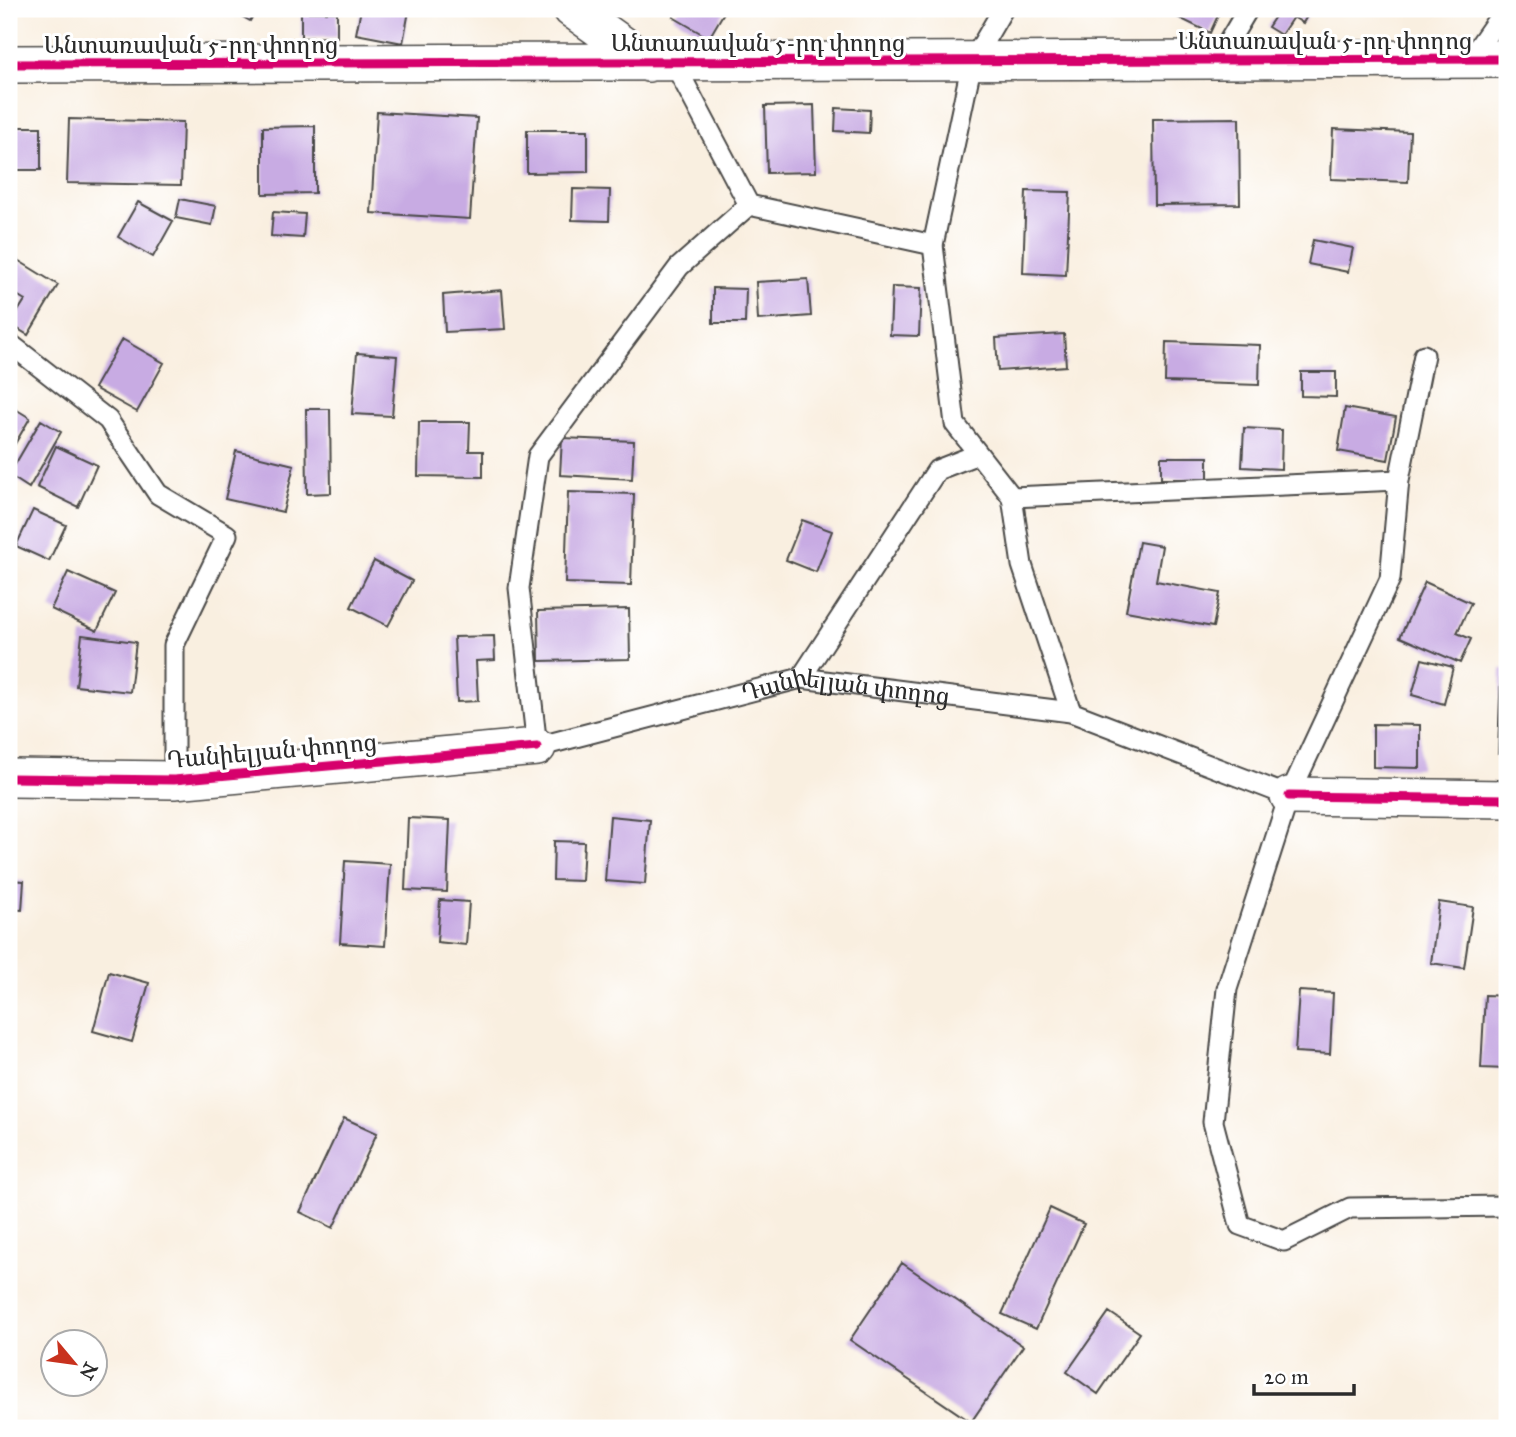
<svg xmlns="http://www.w3.org/2000/svg" width="1516" height="1437" font-family="'IM FELL Great Primer','Noto Serif Armenian',serif">
  <rect width="100%" height="100%" fill="#fff"/>
  <filter id="ink" filterUnits="userSpaceOnUse"><feTurbulence type="fractalNoise" baseFrequency=".0143" numOctaves="2"/><feDisplacementMap in="SourceGraphic" scale="14" xChannelSelector="R" yChannelSelector="G"/><feConvolveMatrix kernelMatrix="1 2 1 2 8 2 1 2 1" color-interpolation-filters="sRGB"/></filter>
  <filter id="wash" filterUnits="userSpaceOnUse"><feTurbulence type="fractalNoise" baseFrequency=".00686" numOctaves="4" result="noise"/><feDisplacementMap in="SourceGraphic" scale="28" xChannelSelector="R" yChannelSelector="G"/><feGaussianBlur stdDeviation="1.57" result="paint"/><feColorMatrix in="noise" values="0 0 0 0 0 0 0 0 0 0 0 0 0 0 0 0 0 1.4 0 .05"/><feComposite in="paint" operator="in"/></filter>
  <g filter="url(#wash)">
    <rect width="100%" height="100%" fill="#f9efe0"/>
    <g id="blocks">
      <path fill="#c8abe3" d="M229,9H257L250,21Z
        M361,9H396L409,11L403,43L356,34Z
        M678,9H726L709,38L673,17Z
        M1161,9H1221L1210,33Z
        M1280,9H1311L1303,23L1293,17L1281,35L1268,27Z
        M301,12H337V37L301,38Z
        M814,105L816,172L767,173L765,106Z
        M836,108L870,110L869,133L835,131Z
        M377,112L477,118L470,219L371,213Z
        M1239,118L1240,204L1154,205L1153,119Z
        M69,119L183,122L181,185L67,183Z
        M315,126V193L263,194V127Z
        M9,127H41V170H9Z
        M1333,129L1410,132L1408,182L1331,179Z
        M527,130H588V172L527,173Z
        M573,189L610,190L609,221L572,220Z
        M1026,191L1070,192L1066,275L1023,273Z
        M180,199L216,206L212,225L176,218Z
        M138,202L173,221L153,257L118,237Z
        M273,212L305,214L303,238L271,236Z
        M1313,240L1353,248L1348,272L1308,264Z
        M11,256L58,285L28,335L10,324L25,300L9,290V260Z
        M808,279L811,316L758,320L756,282Z
        M892,287L921,288L919,336L890,335Z
        M713,288L746,289L745,323H713Z
        M502,290L505,329L445,332L443,295Z
        M1064,334L1066,366L998,371L996,338Z
        M122,339L164,363L137,412L94,388Z
        M1166,342L1260,345L1259,385L1165,382Z
        M357,353L397,356L392,416L352,414Z
        M1301,372H1336V397L1301,396Z
        M9,405L30,418L9,454Z
        M1345,408L1396,417L1388,460L1338,451Z
        M306,409H330L331,493L307,494Z
        M41,420L61,432L29,488L9,475Z
        M419,422H470L469,451H483V477L418,476Z
        M1244,428L1282,430L1281,469L1242,467Z
        M562,438L634,441L632,479L560,475Z
        M56,446L97,465L78,507L37,487Z
        M236,451L294,465L283,512L225,499Z
        M1161,457H1208V479H1161Z
        M568,492L634,494L631,585L565,583Z
        M33,510L66,525L49,561L16,546Z
        M802,520L832,531L816,572L786,560Z
        M1139,542L1162,546L1156,581L1220,593L1213,627L1126,611Z
        M374,561L412,581L388,626L351,607Z
        M68,572L115,593L97,631L51,609Z
        M1425,582L1471,603L1457,633L1471,639L1460,663L1400,637Z
        M629,609L630,659L539,661L538,611Z
        M82,635L136,642L130,692L76,686Z
        M494,636L495,660L476,661L478,701L457,702L454,637Z
        M1422,659L1453,667L1444,704L1412,695Z
        M1501,669H1507V753H1498Z
        M1373,724L1420,725V768L1373,767Z
        M610,816L650,820L645,884L605,881Z
        M408,818L450,820L447,892L405,890Z
        M554,841L584,842L582,881L553,880Z
        M345,861L390,864L385,946L340,943Z
        M9,880L24,881L22,910L9,909Z
        M440,900L469,902L466,945L437,942Z
        M1439,902L1473,907L1464,968L1431,963Z
        M109,972L149,983L132,1042L93,1031Z
        M1299,991L1333,993L1330,1054L1295,1052Z
        M1485,995L1507,996V1069L1481,1068Z
        M344,1118L377,1133L333,1228L300,1212Z
        M1050,1208L1084,1224L1036,1329L1002,1314Z
        M902,1263L1023,1346L971,1422L850,1340Z
        M1109,1312L1140,1333L1098,1394L1067,1372Z"/>
    </g>
  </g>
  <g filter="url(#ink)">
    <use href="#blocks" fill-opacity="0" stroke="#4a4846" stroke-width="2"/>
    <g fill="none" stroke-linecap="round" stroke-linejoin="round">
      <defs>
        <g id="lane">
          <path d="M1003,9L972,62L933,245L955,424L1012,497L1399,480"/>
          <path d="M1470,59L1505,9"/>
          <path d="M1217,61L1248,9"/>
          <path d="M674,63L749,205L933,245"/>
          <path id="s1" d="M749,205L679,267L538,456L519,588L537,747L801,678L1071,712L1289,796"/>
          <path d="M9,343L108,420L158,494L227,535L174,645V780"/>
          <path d="M1424,355L1399,480L1390,579L1289,796L1227,989L1213,1122L1240,1225L1284,1241L1350,1208L1507,1206"/>
          <path d="M1012,497L1022,565L1071,712"/>
          <path d="M801,678L937,470L978,454"/>
        </g>
        <path id="street" d="M572,9L648,63
          M9,64L1507,59
          M9,778L174,780L537,747
          M1289,796L1507,799"/>
      </defs>
      <use href="#lane" stroke="#4a4846" stroke-width="23"/>
      <use href="#street" stroke="#4a4846" stroke-width="40"/>
      <use href="#lane" stroke="#fff" stroke-width="19"/>
      <use href="#street" stroke="#fff" stroke-width="37"/>
      <defs>
        <path id="cycleway" d="M9,64L1507,59
          M9,778L174,780L537,747
          M1289,796L1507,799"/>
      </defs>
      <use href="#cycleway" stroke="#fff" stroke-width="13"/>
      <use href="#cycleway" stroke="#d6006c" stroke-width="9"/>
    </g>
  </g>
  <g text-anchor="middle" stroke-width="6" stroke-linejoin="round" paint-order="stroke">
    <g font-size="24" fill="#2b2b2b" stroke="#fff">
      <text x="1325" y="49">Անտառավան 5-րդ փողոց</text>
      <text x="758" y="51">Անտառավան 5-րդ փողոց</text>
      <text x="191" y="53">Անտառավան 5-րդ փողոց</text>
      <text dy="8" stroke="none"><textPath href="#s1" startOffset="940">Դանիելյան փողոց</textPath></text>
      <text transform="translate(272 751) rotate(-5)" y="8">Դանիելյան փողոց</text>
    </g>
  </g>
  <rect width="1516" height="1437" fill="none" stroke="#fff" stroke-width="35"/>
  <g transform="translate(74 1363) rotate(119)"><circle r="33" fill="#ffffff" stroke="#aaaaaa" stroke-width="2"/>
  <path d="M0-5L12 26L0 18L-12 26Z" fill="#c8321e"/>
  <text y="-10" font-size="19" font-weight="bold" text-anchor="middle" fill="#2b2b2b">N</text>
  </g>
  <path d="M1254 1384v10h100v-10" fill="none" stroke="#2b2b2b" stroke-width="3.5"/>
  <text x="1264" y="1384" font-size="21" fill="#2b2b2b" stroke="#ffffff" stroke-width="5" paint-order="stroke">20 m</text>
</svg>
